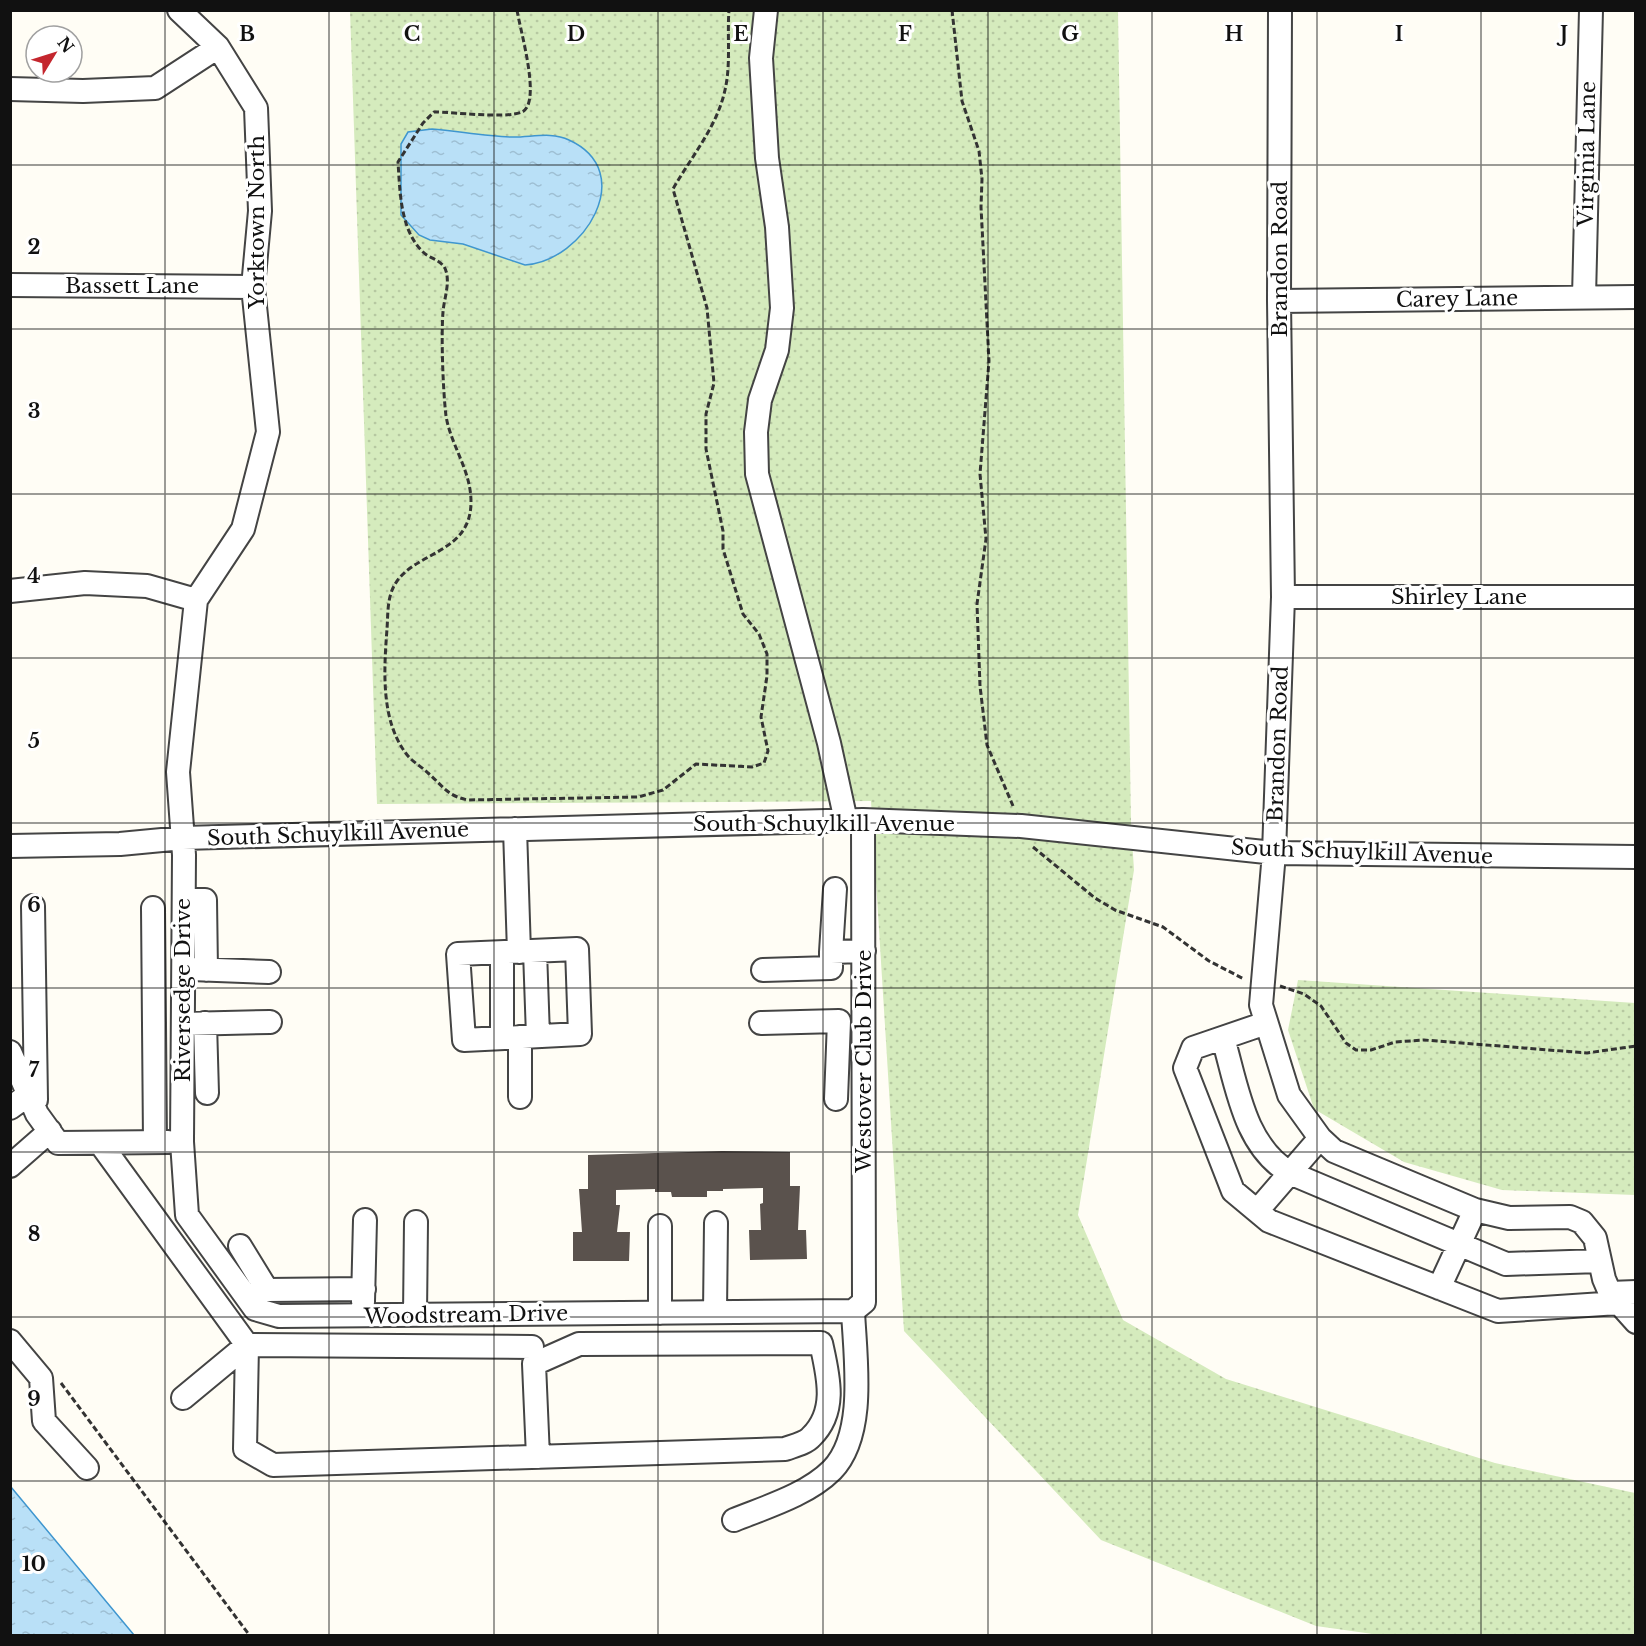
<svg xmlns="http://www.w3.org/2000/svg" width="1646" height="1646" font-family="'Libre Baskerville',serif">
  <defs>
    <pattern id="grass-dots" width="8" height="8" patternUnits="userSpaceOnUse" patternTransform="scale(1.5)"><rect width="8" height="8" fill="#d5ebbd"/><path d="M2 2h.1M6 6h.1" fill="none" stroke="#b6c8a1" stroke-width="1.8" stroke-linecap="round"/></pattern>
    <pattern id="water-ripples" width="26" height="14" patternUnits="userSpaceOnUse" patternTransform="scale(1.5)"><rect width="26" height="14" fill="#b9e0f7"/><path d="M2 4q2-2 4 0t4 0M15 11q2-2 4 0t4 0" fill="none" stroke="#9ebfd3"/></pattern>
  </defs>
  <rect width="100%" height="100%" fill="#fffdf5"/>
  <path fill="url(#grass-dots)" d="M350,11H1118L1131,824L1134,870L1078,1215L1123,1320L1226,1379L1495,1463L1635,1493V1635L1387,1636L1316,1626L1101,1540L904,1331L871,801L377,804Z
    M1298,980L1635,1003V1195L1502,1190L1404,1162L1314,1109L1288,1030Z"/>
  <path fill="url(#water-ripples)" stroke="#3f96cf" stroke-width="1.5" d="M432,129C457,131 484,136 510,137C529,138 551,131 569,140C639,172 584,261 525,265L463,244L430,240L419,235L401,215V144L408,132Z
    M11,1487L134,1635H11Z"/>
  <path fill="#5a524d" d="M722,1151L790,1152V1186H800L798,1230H806L807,1259L750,1260L749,1230H761L760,1204L763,1203V1188L723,1189V1191H707V1197H672L671,1192H655V1189L616,1190V1205H620L617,1232H630L629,1261H573V1232H582L579,1189H588V1155Z"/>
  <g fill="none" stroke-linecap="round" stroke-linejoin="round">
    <defs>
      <path id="minor" d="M179,10L218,47L256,108L260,211L253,287L268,432L243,529L196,600L178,772L184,855L182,1142L187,1215L255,1309L279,1316L853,1311L864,1302L863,820
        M766,10L761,58L767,158L777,227L782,308L777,350L760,400L756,432L757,474L829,743L846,821
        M1280,10L1279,301L1283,597L1274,853L1261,1005L1289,1095L1320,1138L1334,1151L1475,1210L1509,1218L1570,1217L1582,1222L1595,1238L1604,1279L1610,1293L1636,1322
        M10,89L83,91L155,88L218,47
        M10,285L253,287
        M1584,297L1591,10
        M1279,301L1636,297
        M10,591L85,583L147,586L196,600
        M1283,597H1636
        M515,829L519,952
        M10,846L120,844L183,838L863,820L1021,826L1274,853L1636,857
        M835,889L831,952L864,951
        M184,900H205L206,970
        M33,906L36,1100
        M153,908L155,1142
        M577,949L580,1034L464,1040L458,954Z
        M535,951L538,1036
        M191,969L269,972
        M763,970L831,968V952
        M205,1023L207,1093
        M761,1023L839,1021L836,1099
        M1266,1023L1193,1048L1185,1068L1233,1191L1269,1221L1498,1311L1618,1303
        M183,1024L270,1022
        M502,1038V953
        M1223,1038C1237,1086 1244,1146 1290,1173L1506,1264L1600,1261
        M10,1052L37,1114L58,1143L168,1142
        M520,1097V1037
        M10,1108L28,1095
        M100,1143L247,1345L183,1398
        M10,1166L50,1131
        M1257,1211L1320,1138
        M660,1226V1313
        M240,1246L267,1290L364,1289
        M1439,1288L1475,1210
        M1610,1293L1636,1292
        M363,1302L365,1220
        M715,1312L716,1223
        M415,1315L416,1222
        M10,1341L41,1378L44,1421L87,1468
        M532,1347L247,1345L245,1449L273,1465L785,1449C793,1446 806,1443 811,1437C838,1411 828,1375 821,1343L579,1344L534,1364L538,1457
        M734,1520C766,1507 807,1495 832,1470C867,1434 855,1357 853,1311"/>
    </defs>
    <use href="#minor" stroke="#444" stroke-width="26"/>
    <path stroke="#333" stroke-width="3" stroke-dasharray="6 3" stroke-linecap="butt" d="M517,10C520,30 542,103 522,112C505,119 454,112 434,112L423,123L398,162C400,191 400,230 423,252C430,259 443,260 446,271C450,284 444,299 443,312C441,337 443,391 446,416C451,446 471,470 471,502C471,556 410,551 393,588C387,601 388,616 387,629C384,669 380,722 408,756C413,762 422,767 428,773C443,786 447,796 468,800L638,797L663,790L696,764L752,767L764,763L768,751L761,717L767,676V654L759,634L743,614L723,549V531L706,449V414L714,383L707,308L673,189C691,157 717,127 725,90C731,64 727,37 729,10
      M952,10L962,101L979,151L982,179L981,207L989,361L980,474L986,539L977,604L980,686L987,745L1013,806
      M1033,847L1095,898L1115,910L1163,927L1209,961L1244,979
      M1280,986L1304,994L1321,1006L1346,1043L1356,1050H1371L1395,1042L1424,1040L1587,1053L1636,1046
      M61,1383L250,1636"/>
    <use href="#minor" stroke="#fff" stroke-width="22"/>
  </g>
  <path fill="none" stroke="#111" stroke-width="1.5" stroke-opacity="0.55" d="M165,10V1636M329,10V1636M494,10V1636M658,10V1636M823,10V1636M988,10V1636M1152,10V1636M1317,10V1636M1481,10V1636M10,165H1636M10,329H1636M10,494H1636M10,658H1636M10,823H1636M10,988H1636M10,1152H1636M10,1317H1636M10,1481H1636"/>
  <g text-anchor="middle" stroke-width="6" stroke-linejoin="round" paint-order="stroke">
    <g font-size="21" fill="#111" stroke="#fff">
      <text transform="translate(1587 154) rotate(-89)" y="7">Virginia Lane</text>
      <text transform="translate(257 222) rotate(-90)" y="7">Yorktown North</text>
      <text transform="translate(1280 259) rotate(-90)" y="7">Brandon Road</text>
      <text x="132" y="293">Bassett Lane</text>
      <text transform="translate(1457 299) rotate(-1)" y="7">Carey Lane</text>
      <text x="1459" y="604">Shirley Lane</text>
      <text transform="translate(1278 744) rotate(-88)" y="7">Brandon Road</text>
      <text x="824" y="831">South Schuylkill Avenue</text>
      <text transform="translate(338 834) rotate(-2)" y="7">South Schuylkill Avenue</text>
      <text transform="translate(1362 852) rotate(2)" y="7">South Schuylkill Avenue</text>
      <text transform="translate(183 990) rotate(-90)" y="7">Riversedge Drive</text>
      <text transform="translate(864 1061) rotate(-90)" y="7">Westover Club Drive</text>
      <text transform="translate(466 1315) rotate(-1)" y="7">Woodstream Drive</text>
    </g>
  </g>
  <g font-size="20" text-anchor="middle" font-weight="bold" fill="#111" stroke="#fff" stroke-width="6" stroke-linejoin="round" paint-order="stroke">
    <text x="247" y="41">B</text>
    <text x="412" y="41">C</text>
    <text x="576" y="41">D</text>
    <text x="741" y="41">E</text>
    <text x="905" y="41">F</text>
    <text x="1070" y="41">G</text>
    <text x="1234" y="41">H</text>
    <text x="1399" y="41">I</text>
    <text x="1564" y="41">J</text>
    <text x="34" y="254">2</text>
    <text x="34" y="418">3</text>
    <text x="34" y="583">4</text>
    <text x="34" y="748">5</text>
    <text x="34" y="912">6</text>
    <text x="34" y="1077">7</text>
    <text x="34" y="1241">8</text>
    <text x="34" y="1406">9</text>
    <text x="34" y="1571">10</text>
  </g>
  <rect width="1646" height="1646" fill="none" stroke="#111111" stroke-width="24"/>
  <g transform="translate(54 54) rotate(52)"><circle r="28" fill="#ffffff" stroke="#a0a0a0" stroke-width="1.5"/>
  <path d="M0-4.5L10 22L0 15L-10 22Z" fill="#c4262e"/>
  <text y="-9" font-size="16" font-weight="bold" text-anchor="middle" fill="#111111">N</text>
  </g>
</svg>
